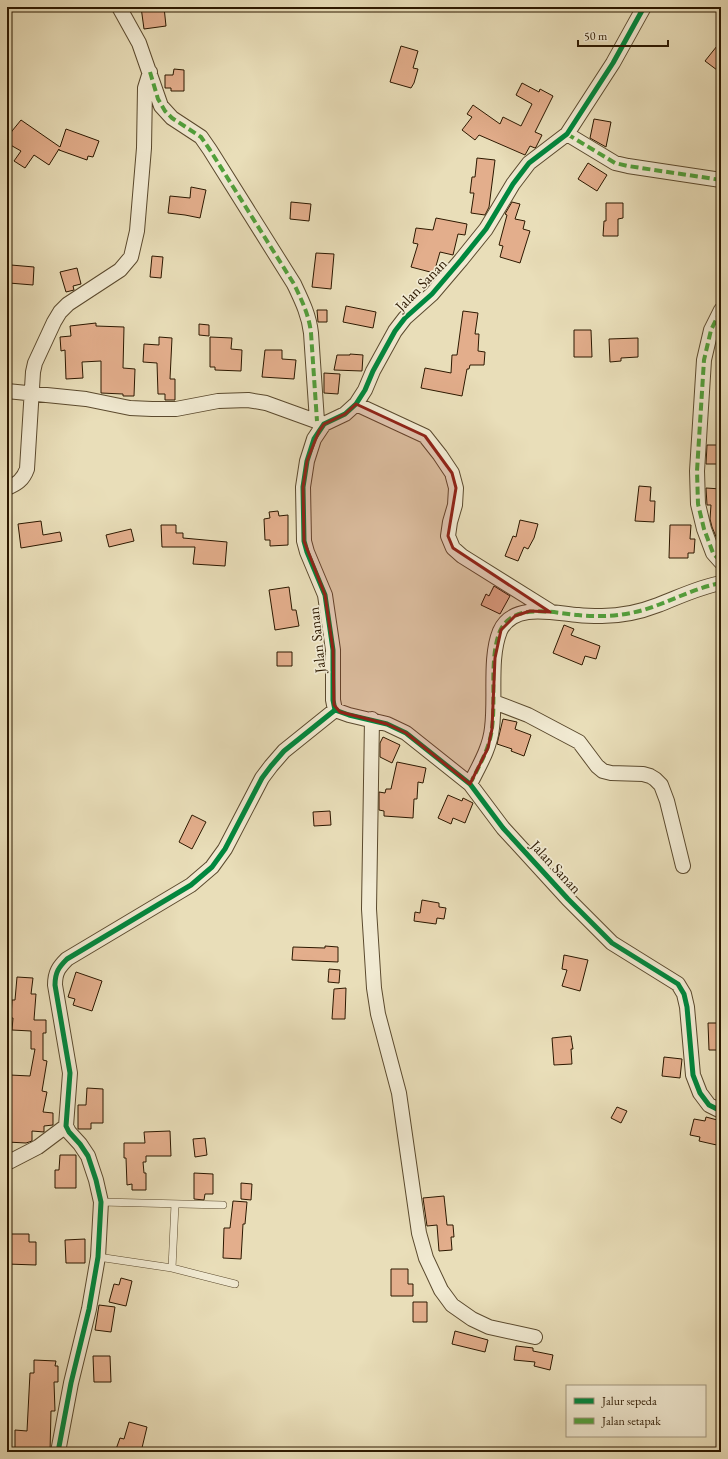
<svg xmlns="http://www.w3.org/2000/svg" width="728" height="1459" font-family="'EB Garamond',serif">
  <rect width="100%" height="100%" fill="#e9deb9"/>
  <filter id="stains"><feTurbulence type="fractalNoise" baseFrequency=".005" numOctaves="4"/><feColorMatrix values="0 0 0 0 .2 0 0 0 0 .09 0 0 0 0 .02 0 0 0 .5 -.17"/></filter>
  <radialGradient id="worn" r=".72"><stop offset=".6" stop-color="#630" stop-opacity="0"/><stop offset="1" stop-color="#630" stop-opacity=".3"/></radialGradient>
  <path fill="#e3ae8c" stroke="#2c1800" d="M141,7H164L166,26L144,29Z
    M721,41V73L705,61Z
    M401,46L418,51L413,68L418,69L414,83L411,88L390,82Z
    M174,69L184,70V91H171V88H165V75H173Z
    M522,83L539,92L540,89L553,96L535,132L542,135L536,147L535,148L530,146L525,155L479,135L475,140L462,130L472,117L467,114L473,105L500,124L503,117L521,126L532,104L516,95Z
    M594,119L611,122L606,147L590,138Z
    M21,120L60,147L66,129L99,141L93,157L88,156L87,160L59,150V149L49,165L34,155L25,168L14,161L21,151L7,143V140L12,131Z
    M477,158L495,160L489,207L485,215L471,213L474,193H470L472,177H475Z
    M588,163L607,175L597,191L578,179Z
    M191,187L206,190L200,218L185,215L168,213L170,196L190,198Z
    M291,202L311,204L309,221L290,219Z
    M512,202L520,204L515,219L525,221L523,229L530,231L520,263L500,257L503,246L499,245L507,215L505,214Z
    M606,203H623V218L618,219V236H603L604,221H606Z
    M436,218L467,224L465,235L458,234L453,255L440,252L434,273L411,267L418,244L413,243L416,228L433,230Z
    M316,253L334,254L331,289L312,287Z
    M152,256L163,257L161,278L150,277Z
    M11,265L34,267L33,285L9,283Z
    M77,268L81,284L73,286L74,290L66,292L60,272Z
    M346,306L376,312L373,328L343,322Z
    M317,310H327V322H318Z
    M463,311L478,313L475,334H479L478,351L485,352L484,365H470L469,369H467L462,396L421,388L425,368L451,373L452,355H457Z
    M96,323V326L124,327L123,368L135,369L134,396H123V394L101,393V361L82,362L83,378L66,379L65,350L61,351L60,337L71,336L70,326Z
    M199,324L209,325V336L199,335Z
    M574,330H591L592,357H574Z
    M159,337L172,338L170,379H175V400H165V394H158L157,363L143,362L144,344L159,345Z
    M210,337L232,338L231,349L242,350L241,371L215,370V367H210Z
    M638,338V357L621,358V361L610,362L609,339Z
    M265,350H282V359L296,360L294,379L262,377Z
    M350,354L363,355L362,371L334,370L337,355H350Z
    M324,373L340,374L338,394L324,393Z
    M707,445H721V464H706Z
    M639,486L651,487L650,501H655L654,522L635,521Z
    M706,488L721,489V539H717L712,527L710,519L711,505H707Z
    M278,511L279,516L288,515V545L270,546V540H265L264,519L270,518L269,512Z
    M520,520L538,524L534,538L528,549L524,547L518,561L505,556L513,536L516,537Z
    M41,521L43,535L60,532L62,541L21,548L18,524Z
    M161,525H176V533H183V538L227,542L225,566L193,564L195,547H162Z
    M670,525H691L690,539H695L694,553H688V558H669Z
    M131,529L134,541L109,547L106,535Z
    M494,586L510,596L500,614L481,605L486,594L489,596Z
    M289,587L292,610H296L299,626L275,630L269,590Z
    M564,625L574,629L571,635L600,646L596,659L585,656L582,665L553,653Z
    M277,652H292V666H277Z
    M503,719L517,722L515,729L531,735L524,756L511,751L512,749L497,744Z
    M383,737L400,745L392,763L380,757V743Z
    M397,762L426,768L423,783L418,782L417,799H414L413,818L384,816V811L379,810V792L385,793L386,789H391Z
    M448,795L462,801L463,798L473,803L465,823L453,818L451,824L438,818Z
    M330,811L331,825L314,826L313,812Z
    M192,815L206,822L192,849L179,842Z
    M422,900L439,903V907L446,908L444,919L437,918L436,924L414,921L415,912L420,913Z
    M325,946L338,947V962L292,960L293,947L325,948Z
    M564,955L588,960L580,991L562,986L567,970L562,969Z
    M329,969L340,970L339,983L328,982Z
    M76,972L102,981L92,1011L73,1005L75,999L68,997Z
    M17,977L33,978L31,994H36L34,1020H46V1033H43V1060L47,1061L42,1091L47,1092L43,1112L53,1113V1125L44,1126V1132L32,1131V1141L26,1143L7,1142V1095L8,1090H9L10,1075L30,1076L35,1049H31V1031L12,1030L13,1018H11L12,1000H15Z
    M346,988L345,1019H332L334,989Z
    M708,1023H721V1050H709Z
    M571,1036L573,1049H571L572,1064L554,1065L552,1038Z
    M664,1057L682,1059L680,1078L662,1076Z
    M87,1088L103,1089V1123H91V1129H78V1105H86Z
    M617,1107L627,1111L621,1123L611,1118Z
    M706,1117L721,1121V1146L699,1141L700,1137L690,1135L694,1119L705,1121Z
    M170,1131L171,1156H146V1162H143L144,1173H146V1190H132V1184L127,1185L126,1158H124V1143H145L144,1132Z
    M205,1138L207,1155L195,1157L193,1139Z
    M60,1155H76V1188H55V1170H59Z
    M194,1173L213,1174V1194H205L204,1200L194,1199Z
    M241,1183L252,1184L251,1200L241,1199Z
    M444,1196L447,1225H453L454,1237H451L452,1250L439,1251L437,1225L427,1226L423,1198Z
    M233,1201L247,1202L245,1224H243L241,1259L223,1258L224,1228H230Z
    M7,1234H29V1242H36V1265L7,1264Z
    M85,1239V1263H66L65,1240Z
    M391,1269H408V1284H413V1296H391Z
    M121,1278L132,1281L126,1306L109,1302L114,1284L119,1285Z
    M413,1302H427V1322H413Z
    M99,1305L115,1307L111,1332L95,1330Z
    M455,1331L488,1340L485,1352L452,1344Z
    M516,1346L533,1348V1351L553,1355L550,1370L534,1366L535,1362L514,1360Z
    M93,1356H110L111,1382H94Z
    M34,1360L56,1361L55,1366H58V1382H54L55,1411H51L50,1452H15V1430L27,1431L30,1373H34Z
    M129,1422L147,1427L141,1452H115L120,1438L124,1439Z"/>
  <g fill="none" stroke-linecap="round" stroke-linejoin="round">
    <defs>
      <path id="lane" d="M101,1202L223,1205
        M98,1257L172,1268L235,1284
        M172,1268L175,1204"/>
      <path id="street" d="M119,7L139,43L161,106L172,118L201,137L210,150L294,284C302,301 309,315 311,333L317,421
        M644,7L613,63L567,134L529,163L513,184L486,229L461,260L432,294L405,318L395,331L373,371L365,390L356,404L345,414L324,424L314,439L307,461L303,487L304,541L307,552L325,595L333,650V700L335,710L349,715L387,724L406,733L470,784L503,828L568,899L612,943L678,984L684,994L687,1007L693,1075L700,1093L709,1105L721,1111
        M567,134L615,163L628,166L721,180
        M721,310L711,330L704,360L697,471L698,504L704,529L713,553L721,562
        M7,391L86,399L130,408L152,409H176L218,401L248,400L266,403L324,424
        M356,404L425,436L440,455L452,473L456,488L455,505L450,522L448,536L453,548L462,556L550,611
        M7,488C17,484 23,480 27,469L33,372L35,363L54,322L60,312L68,304L120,270L131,257L137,231L144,148L145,88L150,72
        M494,702L528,715L579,742L597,766L603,771L611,773L643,774L650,776L655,779L661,785L667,801L683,866
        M372,719L369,909L374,988L378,1014L399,1093L419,1233L426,1258L441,1290L452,1305L472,1319L489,1327L535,1337
        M470,784C479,766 490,748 492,728C496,698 489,658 500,631C513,602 554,613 578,615C586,616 594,616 602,616C621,616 640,612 658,605C679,597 699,587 721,583
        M7,1163L38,1147L66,1126
        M58,1452L71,1383L89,1309L98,1257L101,1202L96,1180L88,1156L80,1144L69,1132L66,1126L70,1073L55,985C55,972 59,967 67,959L191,885L212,867L225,849L262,778L271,766L284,751L335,710"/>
    </defs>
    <use href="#lane" stroke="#5b4a2e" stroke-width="8"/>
    <use href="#street" stroke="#5b4a2e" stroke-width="16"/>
    <use href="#lane" stroke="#f1ead2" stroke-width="7"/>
    <use href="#street" stroke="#f1ead2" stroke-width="14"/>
    <path stroke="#51a13c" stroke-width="4" stroke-dasharray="8 4" stroke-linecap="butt" d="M150,72L158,99L165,111L172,118L201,137L210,150L294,284C302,301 309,315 311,333L317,421
      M567,134L615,163L628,166L721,180
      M721,310L711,330L704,360L697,471L698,504L704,529L713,553L721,562
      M470,784C479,766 490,748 492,728C496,698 489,658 500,631C513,602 554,613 578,615C586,616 594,616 602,616C621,616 640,612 658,605C679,597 699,587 721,583"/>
    <defs>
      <path id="cycleway" d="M644,7L613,63L567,134L529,163L513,184L486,229L461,260L432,294L405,318L395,331L373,371L365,390L356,404L345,414L324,424L314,439L307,461L303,487L304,541L307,552L325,595L333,650V700L335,710L349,715L387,724L406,733L470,784L503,828L568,899L612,943L678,984L684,994L687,1007L693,1075L700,1093L709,1105L721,1111
        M58,1452L71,1383L89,1309L98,1257L101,1202L96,1180L88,1156L80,1144L69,1132L66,1126L70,1073L55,985C55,972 59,967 67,959L191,885L212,867L225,849L262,778L271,766L284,751L335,710"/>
    </defs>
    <use href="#cycleway" stroke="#f1ead2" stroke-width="8"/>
    <use href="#cycleway" stroke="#00873e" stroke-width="5"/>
  </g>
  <path fill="#8f2418" fill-opacity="0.2" stroke="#8f2418" stroke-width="3" stroke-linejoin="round" d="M356,404L425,436L452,473L456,488L448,536L453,548L550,612L530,611L515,616L501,630L495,658L492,729L488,748L470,784L406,733L387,724L340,712L334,705L333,650L325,595L304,541L303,487L307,461L319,431L324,424L345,414Z"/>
  <g text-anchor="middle" stroke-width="3.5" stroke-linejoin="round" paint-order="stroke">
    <g font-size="15" fill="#2c1800" stroke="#f1ead2">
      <text transform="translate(421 285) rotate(-46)" y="5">Jalan Sanan</text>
      <text transform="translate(317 640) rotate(-96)" y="5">Jalan Sanan</text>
      <text transform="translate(556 867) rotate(47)" y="5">Jalan Sanan</text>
    </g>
  </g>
  <rect width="728" height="1459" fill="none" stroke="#e9deb9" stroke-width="24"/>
  <rect x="8" y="8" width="712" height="1443" fill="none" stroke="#2c1800" stroke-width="2"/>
  <rect x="12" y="12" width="704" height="1435" fill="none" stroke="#2c1800"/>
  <rect x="566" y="1385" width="140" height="52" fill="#f1ead2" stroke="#a2967e"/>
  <rect x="574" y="1398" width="20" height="6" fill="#00873e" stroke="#a2967e"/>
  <text x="602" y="1405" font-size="12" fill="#2c1800">Jalur sepeda</text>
  <rect x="574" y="1418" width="20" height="6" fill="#51a13c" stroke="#a2967e"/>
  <text x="602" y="1425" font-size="12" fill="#2c1800">Jalan setapak</text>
  <path d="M578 40v6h90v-6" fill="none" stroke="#2c1800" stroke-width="2"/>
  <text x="584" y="40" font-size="12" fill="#2c1800" stroke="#f1ead2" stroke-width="3" paint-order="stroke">50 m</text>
  <rect width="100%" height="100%" filter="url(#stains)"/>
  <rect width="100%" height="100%" fill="url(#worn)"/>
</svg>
